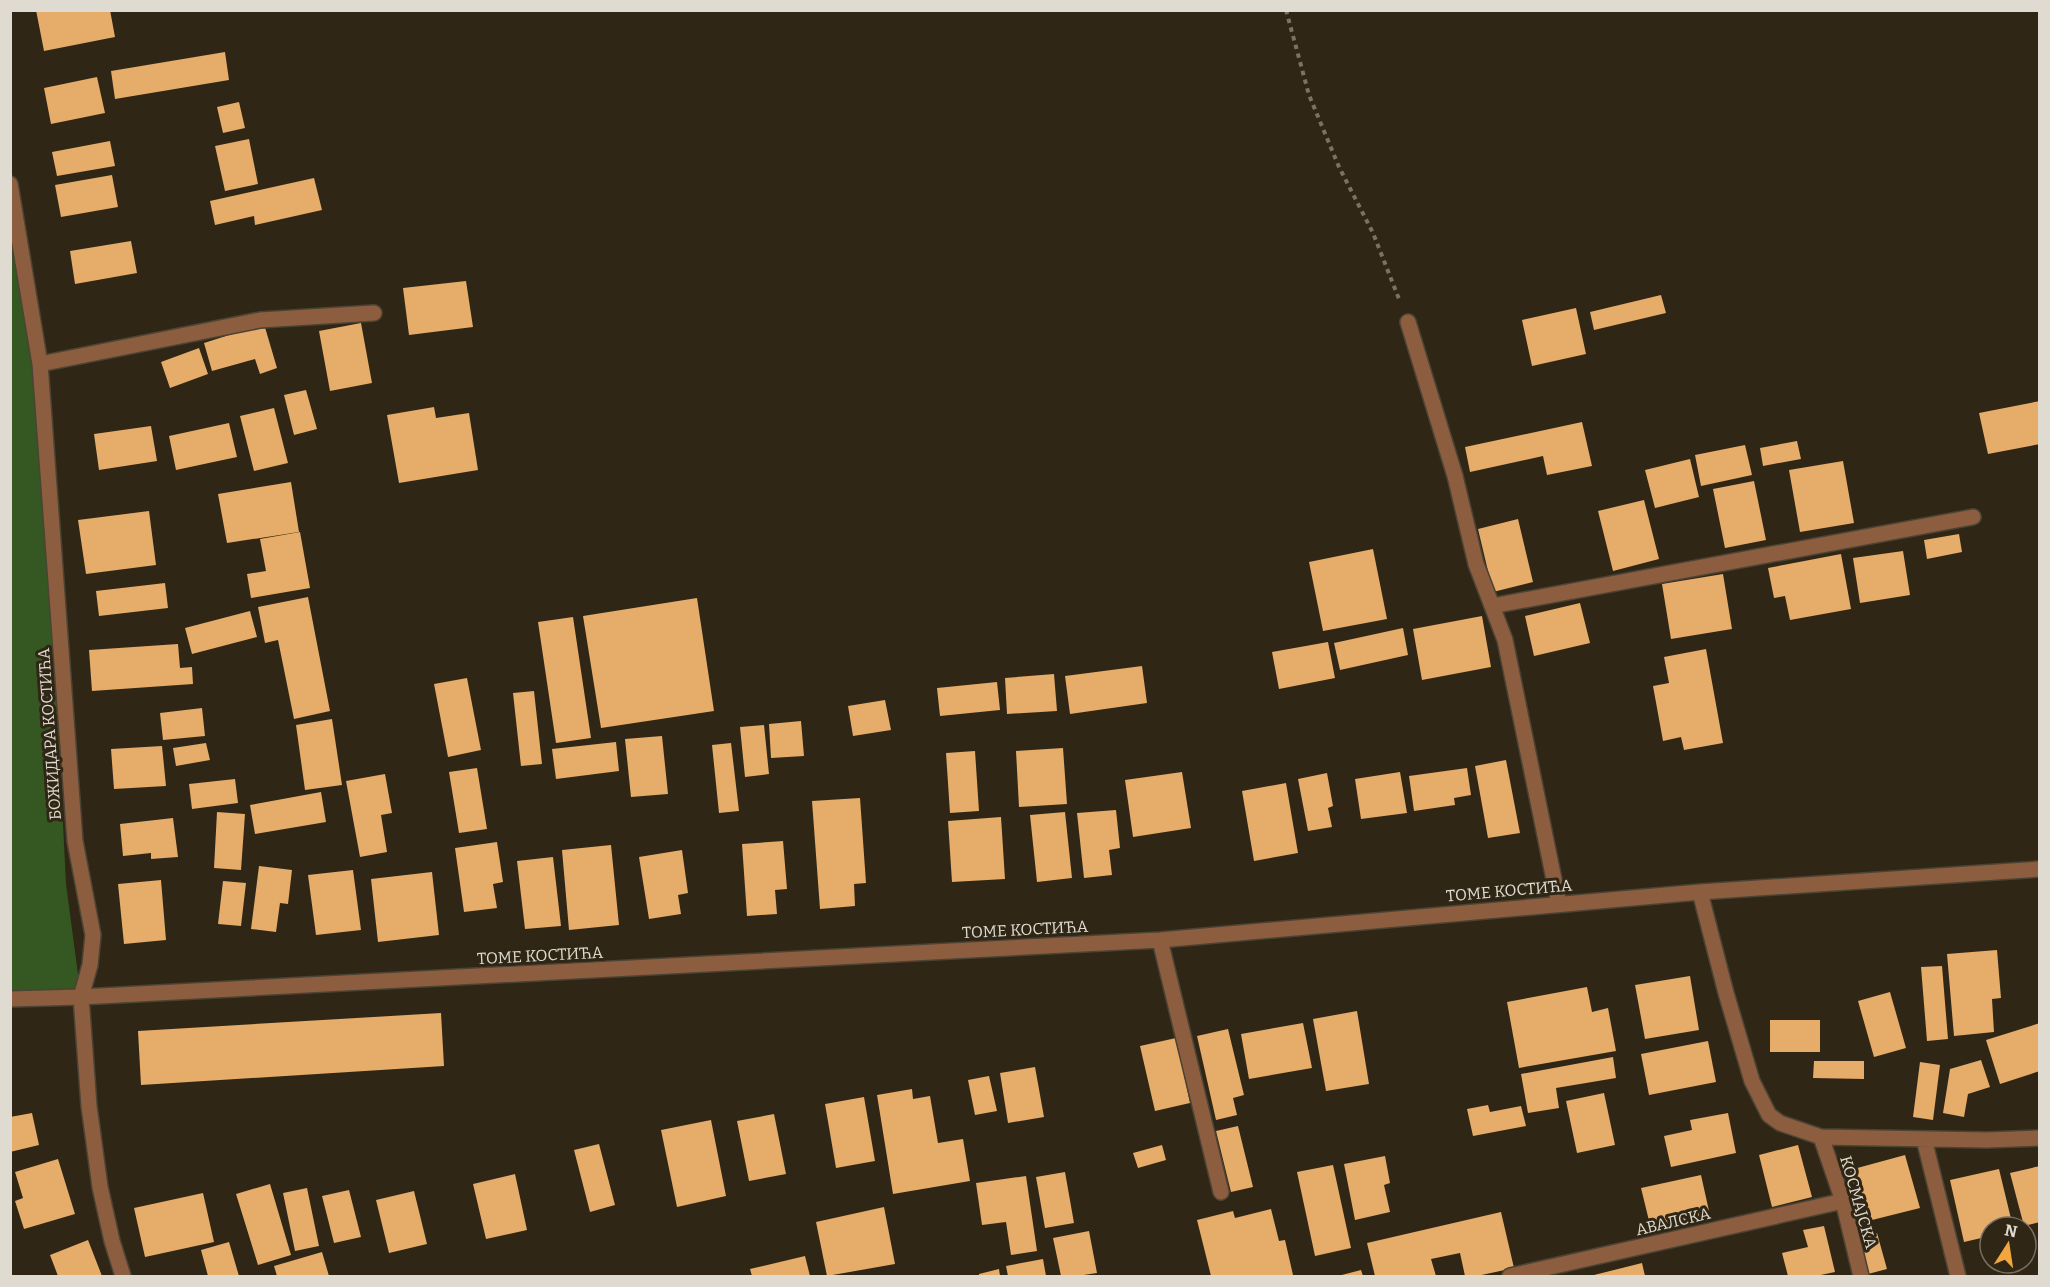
<svg xmlns="http://www.w3.org/2000/svg" width="2050" height="1287" font-family="Bitter,serif">
  <rect width="100%" height="100%" fill="#2f2616"/>
  <path fill="#355822" d="M10,177L40,364L66,884L81,997L11,999Z"/>
  <path fill="#e6ac69" d="M36,10H110L115,37L44,51Z
    M225,52L229,80L115,99L111,71Z
    M97,77L105,113L51,124L44,88Z
    M239,102L245,128L223,133L217,107Z
    M249,139L258,184L225,191L215,146Z
    M110,141L115,166L57,176L52,152Z
    M112,175L118,207L61,217L55,185Z
    M314,178L322,210L255,225L254,216L215,225L210,201Z
    M131,241L137,273L75,284L70,251Z
    M466,281L473,327L409,335L403,288Z
    M1661,295L1666,313L1594,330L1590,312Z
    M1576,308L1586,354L1532,366L1522,320Z
    M361,323L372,383L330,391L319,331Z
    M264,324L277,368L260,374L255,359L212,371L204,343Z
    M199,348L208,374L170,388L161,362Z
    M306,390L317,429L294,435L284,395Z
    M2040,401V444L1988,454L1979,413Z
    M434,407L436,418L469,413L478,470L399,483L387,415Z
    M274,408L288,463L254,471L240,416Z
    M1582,422L1592,466L1547,475L1543,456L1470,472L1465,447Z
    M229,423L237,457L176,470L169,436Z
    M151,426L157,461L99,470L94,434Z
    M1797,441L1801,459L1763,466L1760,448Z
    M1745,445L1752,475L1701,486L1695,455Z
    M1690,459L1699,497L1655,508L1645,470Z
    M1843,461L1854,523L1800,532L1789,470Z
    M1754,481L1766,540L1725,548L1713,489Z
    M291,482L299,532L227,543L218,494Z
    M1644,500L1659,559L1613,571L1598,511Z
    M149,511L156,565L86,574L78,520Z
    M1518,519L1533,582L1493,592L1478,529Z
    M300,532L310,588L251,598L247,574L266,571L260,539Z
    M1959,534L1962,552L1927,559L1924,540Z
    M1373,549L1387,619L1323,631L1309,562Z
    M1903,551L1910,595L1860,603L1853,558Z
    M1841,554L1851,609L1790,620L1785,596L1774,598L1768,568Z
    M1723,574L1732,629L1671,639L1662,584Z
    M165,583L168,608L99,616L96,591Z
    M308,597L330,711L294,719L278,640L265,643L258,607Z
    M697,598L714,711L601,728L583,616Z
    M1580,603L1590,643L1534,656L1525,616Z
    M250,611L257,637L192,654L185,628Z
    M1482,616L1491,667L1422,680L1413,629Z
    M573,617L591,738L556,743L538,622Z
    M1403,628L1408,655L1340,670L1334,643Z
    M1328,642L1335,678L1279,689L1272,652Z
    M178,644L180,668L192,667L193,684L92,691L89,650Z
    M1706,649L1723,743L1684,750L1681,737L1663,741L1653,686L1669,683L1664,657Z
    M1142,666L1147,703L1070,714L1065,676Z
    M1054,674L1057,711L1007,714L1005,678Z
    M467,678L481,750L448,757L434,684Z
    M997,682L1000,710L940,716L937,688Z
    M534,691L542,764L521,766L513,693Z
    M885,700L891,730L853,736L848,706Z
    M202,708L205,736L163,740L160,713Z
    M332,719L342,785L305,790L296,725Z
    M801,721L804,756L771,758L769,724Z
    M764,725L769,774L745,777L740,727Z
    M662,736L668,794L631,797L625,739Z
    M616,742L619,771L556,779L552,749Z
    M206,743L210,760L176,766L173,748Z
    M731,743L739,811L719,813L712,745Z
    M162,746L166,786L114,789L111,749Z
    M1063,748L1067,804L1019,807L1016,751Z
    M975,751L979,811L950,813L946,753Z
    M1506,760L1520,833L1488,838L1475,766Z
    M477,768L487,829L459,833L449,772Z
    M1467,768L1471,795L1454,798L1455,805L1414,811L1409,776Z
    M1182,772L1191,828L1133,837L1125,780Z
    M1400,772L1407,813L1361,819L1355,779Z
    M1327,773L1333,806L1328,808L1332,827L1308,831L1298,779Z
    M385,774L392,813L381,815L387,852L360,857L346,781Z
    M235,779L238,803L192,809L189,784Z
    M1286,783L1298,853L1254,861L1242,791Z
    M321,792L326,822L255,834L250,805Z
    M860,798L866,883L854,884L855,906L820,909L812,801Z
    M1116,810L1120,848L1109,850L1112,875L1084,878L1077,813Z
    M217,812L245,814L241,870L214,868Z
    M1065,812L1072,878L1037,882L1030,815Z
    M1001,817L1005,879L952,882L948,821Z
    M173,818L178,857L151,859V853L123,856L120,824Z
    M783,841L787,889L775,890L777,914L747,916L742,844Z
    M497,842L503,882L493,884L497,908L464,912L455,848Z
    M611,845L619,925L569,930L562,850Z
    M682,850L688,893L678,895L681,914L649,919L639,857Z
    M553,857L561,926L525,929L517,861Z
    M259,866L292,870L288,904L280,903L276,932L251,929Z
    M353,870L361,930L316,935L308,875Z
    M432,872L439,935L378,942L371,879Z
    M161,880L166,940L124,944L118,884Z
    M223,881L246,883L241,926L218,924Z
    M1997,950L2001,998L1992,999L1994,1032L1954,1036L1947,954Z
    M1942,966L1948,1039L1927,1041L1921,967Z
    M1690,976L1699,1030L1645,1039L1635,985Z
    M1587,987L1592,1012L1608,1008L1616,1051L1519,1068L1507,1002Z
    M1890,992L1906,1048L1874,1057L1858,1001Z
    M1357,1011L1369,1084L1326,1091L1313,1019Z
    M441,1013L444,1066L141,1085L138,1031Z
    M1770,1020H1820V1052H1770Z
    M1303,1023L1312,1068L1249,1079L1241,1034Z
    M2040,1023V1071L2000,1084L1986,1040Z
    M1228,1029L1244,1095L1233,1098L1237,1115L1216,1120L1197,1036Z
    M1176,1038L1190,1103L1155,1111L1140,1046Z
    M1708,1041L1716,1082L1649,1095L1641,1054Z
    M1613,1057L1616,1078L1556,1088L1559,1108L1528,1113L1521,1074Z
    M1981,1060L1990,1087L1968,1094L1964,1117L1943,1113L1950,1069Z
    M1814,1061H1864V1079L1813,1078Z
    M1920,1062L1940,1065L1933,1120L1913,1117Z
    M1035,1067L1044,1117L1008,1123L1000,1073Z
    M989,1076L997,1111L975,1115L968,1080Z
    M912,1089L913,1099L930,1096L938,1143L963,1139L970,1181L893,1194L877,1095Z
    M1604,1093L1615,1145L1577,1153L1566,1101Z
    M864,1097L875,1161L836,1168L825,1104Z
    M1488,1105L1490,1112L1521,1106L1526,1126L1473,1136L1467,1109Z
    M32,1113L39,1145L10,1152V1117Z
    M1728,1113L1736,1153L1671,1167L1664,1136L1692,1130L1690,1120Z
    M774,1114L786,1174L749,1181L737,1121Z
    M711,1120L726,1196L677,1207L661,1130Z
    M1238,1126L1253,1187L1231,1192L1216,1131Z
    M599,1144L615,1205L590,1212L574,1150Z
    M1162,1145L1166,1160L1138,1168L1133,1153Z
    M1798,1145L1812,1197L1772,1207L1759,1155Z
    M1905,1155L1920,1208L1864,1222L1850,1170Z
    M1385,1156L1390,1183L1384,1185L1390,1212L1355,1220L1344,1164Z
    M58,1159L75,1214L24,1229L15,1201L23,1198L15,1172Z
    M1333,1165L1351,1248L1315,1256L1297,1172Z
    M2040,1166V1222L2024,1226L2010,1173Z
    M1999,1169L2013,1227H1990V1236L1964,1242L1950,1180Z
    M1065,1172L1074,1223L1045,1228L1036,1177Z
    M515,1174L527,1230L486,1239L473,1184Z
    M1701,1175L1711,1220L1652,1233L1641,1188Z
    M1026,1176L1037,1251L1011,1255L1006,1222L982,1225L976,1183Z
    M270,1184L291,1255L258,1265L236,1194Z
    M307,1188L319,1246L295,1251L283,1193Z
    M349,1190L361,1237L334,1243L322,1196Z
    M414,1191L427,1244L389,1253L376,1200Z
    M203,1193L214,1242L145,1257L134,1208Z
    M884,1207L895,1264L827,1276L816,1222Z
    M1271,1209L1279,1241L1285,1240L1293,1275L1211,1276L1197,1220L1233,1211L1235,1218Z
    M1501,1212L1514,1268L1477,1276H1465L1460,1253L1431,1259L1436,1276H1375L1367,1243Z
    M1824,1226L1835,1272L1816,1276H1788L1782,1253L1808,1247L1803,1230Z
    M1089,1231L1097,1273L1077,1276H1061L1053,1238Z
    M1877,1233L1887,1269L1868,1274L1859,1238Z
    M88,1240L102,1276H58L50,1255Z
    M229,1242L239,1276H208L201,1250Z
    M322,1252L329,1276H277L274,1266Z
    M805,1256L810,1276H752L750,1269Z
    M1043,1259L1046,1276H1008L1006,1266Z
    M1642,1263L1645,1276H1590Z
    M999,1269L1000,1276H979V1274Z
    M1361,1270L1363,1276H1338Z"/>
  <g fill="none" stroke-linecap="round" stroke-linejoin="round">
    <defs>
      <path id="minor" d="M10,184L40,364L75,841L93,935L90,965L81,997L89,1106L100,1187L112,1241L123,1276
        M1408,322L1455,476L1476,564L1505,640L1559,904
        M40,364L260,320L374,313
        M1492,606L1973,517
        M1700,892L1726,993L1752,1081L1769,1115L1780,1123L1821,1137L1987,1140L2040,1138
        M1160,940L1221,1192
        M10,999L81,997L1160,940L1700,892L2040,869
        M1821,1137L1843,1201L1861,1276
        M1924,1139L1958,1276
        M1510,1276L1843,1201"/>
    </defs>
    <use href="#minor" stroke="#4b4334" stroke-width="18"/>
    <path stroke="#7a7365" stroke-width="4" stroke-dasharray="4.5 4.5" stroke-linecap="butt" d="M1286,10L1309,95L1339,167L1373,233L1399,299"/>
    <use href="#minor" stroke="#8c5d3e" stroke-width="15"/>
  </g>
  <g text-anchor="middle" stroke-width="6" stroke-linejoin="round" paint-order="stroke">
    <g font-size="16" fill="#e0dbd0" stroke="#2f2616">
      <text transform="translate(49 734) rotate(-94)" y="6">БОЖИДАРА КОСТИЋА</text>
      <text transform="translate(1509 890) rotate(-5)" y="6">ТОМЕ КОСТИЋА</text>
      <text transform="translate(1025 929) rotate(-3)" y="6">ТОМЕ КОСТИЋА</text>
      <text transform="translate(540 955) rotate(-3)" y="6">ТОМЕ КОСТИЋА</text>
      <text transform="translate(1859 1202) rotate(74)" y="6">КОСМАЈСКА</text>
      <text transform="translate(1673 1221) rotate(-13)" y="6">АВАЛСКА</text>
    </g>
  </g>
  <rect width="2050" height="1287" fill="none" stroke="#e0dbd0" stroke-width="24"/>
  <g transform="translate(2008 1245) rotate(12)"><circle r="28" fill="#2f2616" stroke="#766e60" stroke-width="1.5"/>
  <path d="M0-4.5L10 22L0 15L-10 22Z" fill="#f1a63f"/>
  <text y="-9" font-size="16" font-weight="bold" text-anchor="middle" fill="#e0dbd0">N</text>
  </g>
</svg>
